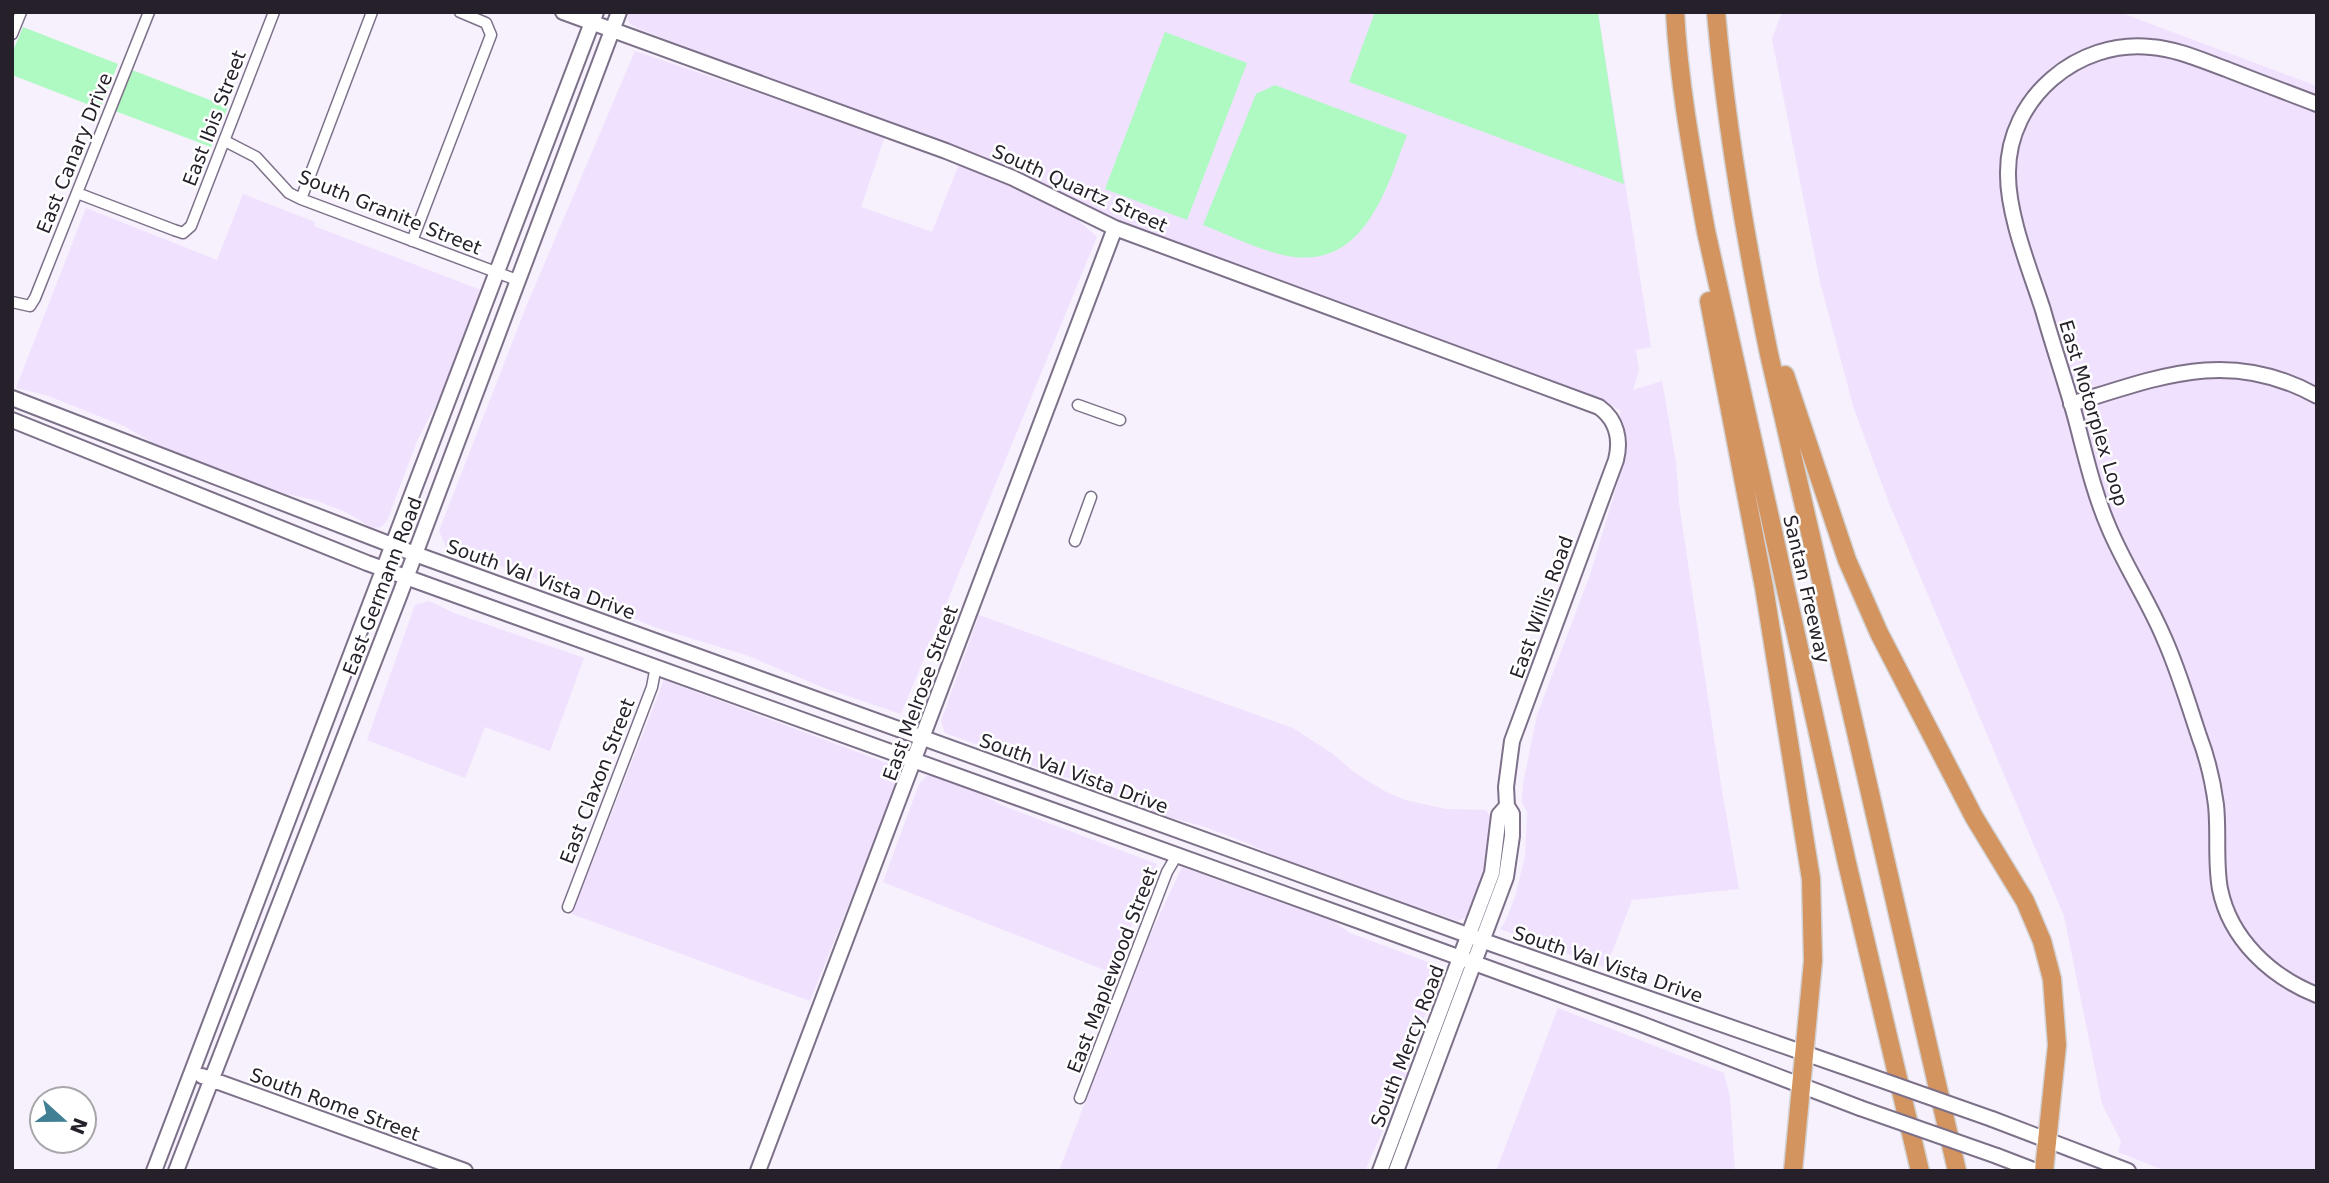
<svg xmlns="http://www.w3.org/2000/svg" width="2329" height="1183" font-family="'DejaVu Sans',sans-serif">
  <rect width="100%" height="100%" fill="#f6f1fc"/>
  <path fill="#f0e1fe" d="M628,12H1598L1651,347L1636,350L1639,370L1633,390L1662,381L1676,462L1679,503L1721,785L1739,889L1632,900L1606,968L1500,929L1505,922L1515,897L1525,856L1527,812L1522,803L1523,784L1537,715L1590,575L1626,455L1627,438L1619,414L1622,412L1603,400L1132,227L1024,175L637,28L628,22Z
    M1782,12H2119L2317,86V1171H2166L2118,1152L2121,1141L2102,1104L2064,916L1889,503L1854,409L1820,282L1772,39Z
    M635,51L885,136L861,207L932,232L959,164L984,173L1073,216L1097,237L901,714L824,688L746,655L654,627L566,589L446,547L439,531L526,307Z
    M243,194L315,222L314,226L481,290L447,383L417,441L387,521L381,527L372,528L346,512L315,500L286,494L155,444L124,426L46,395L16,388L86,208L217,260Z
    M429,601L454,613L584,658L550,751L485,727L465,778L367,740L415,605Z
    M979,615L1293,728L1333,754L1355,773L1388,793L1405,800L1446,809L1486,810L1491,818L1487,865L1468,916L1458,921L1279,858L1247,843L1205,827L1144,810L1111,794L1077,780L1049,774L1026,762L945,733L941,721Z
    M664,680L903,769L810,1001L572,914Z
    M932,775L972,789L1001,805L1157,864L1112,973L883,882L919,784L927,776Z
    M1182,867L1333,921L1350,933L1436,965L1443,972L1412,1046L1408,1073L1365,1171H1059L1143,950Z
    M1558,1008L1724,1073L1730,1097L1735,1171H1496Z"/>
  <path fill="#aff9c2" d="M1375,12H1598L1624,184L1349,82Z
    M23,27L118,64L100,109L12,75V53Z
    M1165,32L1247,63L1187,220L1105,189Z
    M132,70L228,107L211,147L115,111Z
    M1275,85L1407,135C1385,192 1363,273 1283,255C1256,249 1229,235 1203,225L1256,94Z"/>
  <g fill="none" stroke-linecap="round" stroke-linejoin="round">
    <defs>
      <path id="street" d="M12,34L21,12
        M225,141L256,157L289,193L301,199L517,280
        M77,193L174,230L183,233L191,226L274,12
        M301,199L372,12
        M412,241L491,35L486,23L460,12
        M12,302L30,306L35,298L149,12
        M1078,405L1120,420
        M1075,541L1091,497
        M568,907L652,687L656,666
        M1080,1098L1167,872L1177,855"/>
      <path id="secondary" d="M563,12L946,151L1013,178L1115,228L1599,407C1617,420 1621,440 1616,460L1512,741L1506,787L1507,806L1512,814V836L1506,877L1396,1171
        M2317,104C2286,92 2256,81 2226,69C2201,60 2177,49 2151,47C2078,39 2008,98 2008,172C2007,214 2030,270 2043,310C2053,346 2065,380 2075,416C2085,453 2093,491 2109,528C2125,566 2148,600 2164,638C2178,669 2188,703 2199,736C2207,757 2213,782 2216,805C2219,833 2215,862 2220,889C2230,939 2271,977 2317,995
        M12,398L415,554L1495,945L1853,1070
        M2071,404C2159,377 2229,347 2317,396
        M12,420L367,563L1362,922L1636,1022L1860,1108
        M202,1076L465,1171
        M1992,1119L2128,1171
        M1997,1156L2036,1171
        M154,1171L596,12
        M176,1171L400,594L619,12
        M758,1171L1115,228
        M1380,1171L1492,873L1499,815L1507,806"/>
      <path id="highway" d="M1675,12C1679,86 1693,159 1706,231L1847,863L1920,1171
        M1716,12C1726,127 1746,242 1769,354L1957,1171
        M1709,301L1764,587L1811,879L1813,961L1793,1171
        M1785,375L1847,560L1879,633L1974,817L2025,901L2042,941L2052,979L2057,1045L2044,1171"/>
    </defs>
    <use href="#street" stroke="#7d7089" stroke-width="13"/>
    <use href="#secondary" stroke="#7d7089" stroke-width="18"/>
    <use href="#highway" stroke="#d3d2d4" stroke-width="21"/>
    <use href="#street" stroke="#fff" stroke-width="10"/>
    <use href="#secondary" stroke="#fff" stroke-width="14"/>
    <use href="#highway" stroke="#d39460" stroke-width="18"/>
    <defs>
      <path id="secondary-bridge" d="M1853,1070L1992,1119
        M1860,1108L1997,1156"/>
    </defs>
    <use href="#secondary-bridge" stroke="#7d7089" stroke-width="18" stroke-linecap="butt"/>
    <use href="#secondary-bridge" stroke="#fff" stroke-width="14"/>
  </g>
  <g text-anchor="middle" stroke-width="5" stroke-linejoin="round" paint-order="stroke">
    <g font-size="19" fill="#25202a" stroke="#fff">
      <text transform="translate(214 118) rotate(-69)" y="7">East Ibis Street</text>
      <text transform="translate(74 153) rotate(-68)" y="7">East Canary Drive</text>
      <text transform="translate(1080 188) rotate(24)" y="7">South Quartz Street</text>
      <text transform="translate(390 212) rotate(22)" y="7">South Granite Street</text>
      <text transform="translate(2094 413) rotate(73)" y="7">East Motorplex Loop</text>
      <text transform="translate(541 579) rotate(20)" y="7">South Val Vista Drive</text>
      <text transform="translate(382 586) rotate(-69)" y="7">East Germann Road</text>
      <text transform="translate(1807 589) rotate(77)" y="7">Santan Freeway</text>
      <text transform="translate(1541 607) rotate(-70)" y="7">East Willis Road</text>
      <text transform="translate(920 693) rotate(-70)" y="7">East Melrose Street</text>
      <text transform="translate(1074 773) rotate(20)" y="7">South Val Vista Drive</text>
      <text transform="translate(597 781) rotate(-69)" y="7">East Claxon Street</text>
      <text transform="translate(1608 964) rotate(19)" y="7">South Val Vista Drive</text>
      <text transform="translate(1112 970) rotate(-69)" y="7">East Maplewood Street</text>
      <text transform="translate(1407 1046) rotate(-69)" y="7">South Mercy Road</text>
      <text transform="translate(335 1104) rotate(20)" y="7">South Rome Street</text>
    </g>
  </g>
  <rect width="2329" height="1183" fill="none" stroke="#25202a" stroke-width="28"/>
  <g transform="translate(63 1120) rotate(111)"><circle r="33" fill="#ffffff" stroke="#a8a6aa" stroke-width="2"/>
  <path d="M0-5L12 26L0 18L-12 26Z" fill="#417f94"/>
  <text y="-10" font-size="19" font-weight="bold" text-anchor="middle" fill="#25202a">N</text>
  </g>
</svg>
